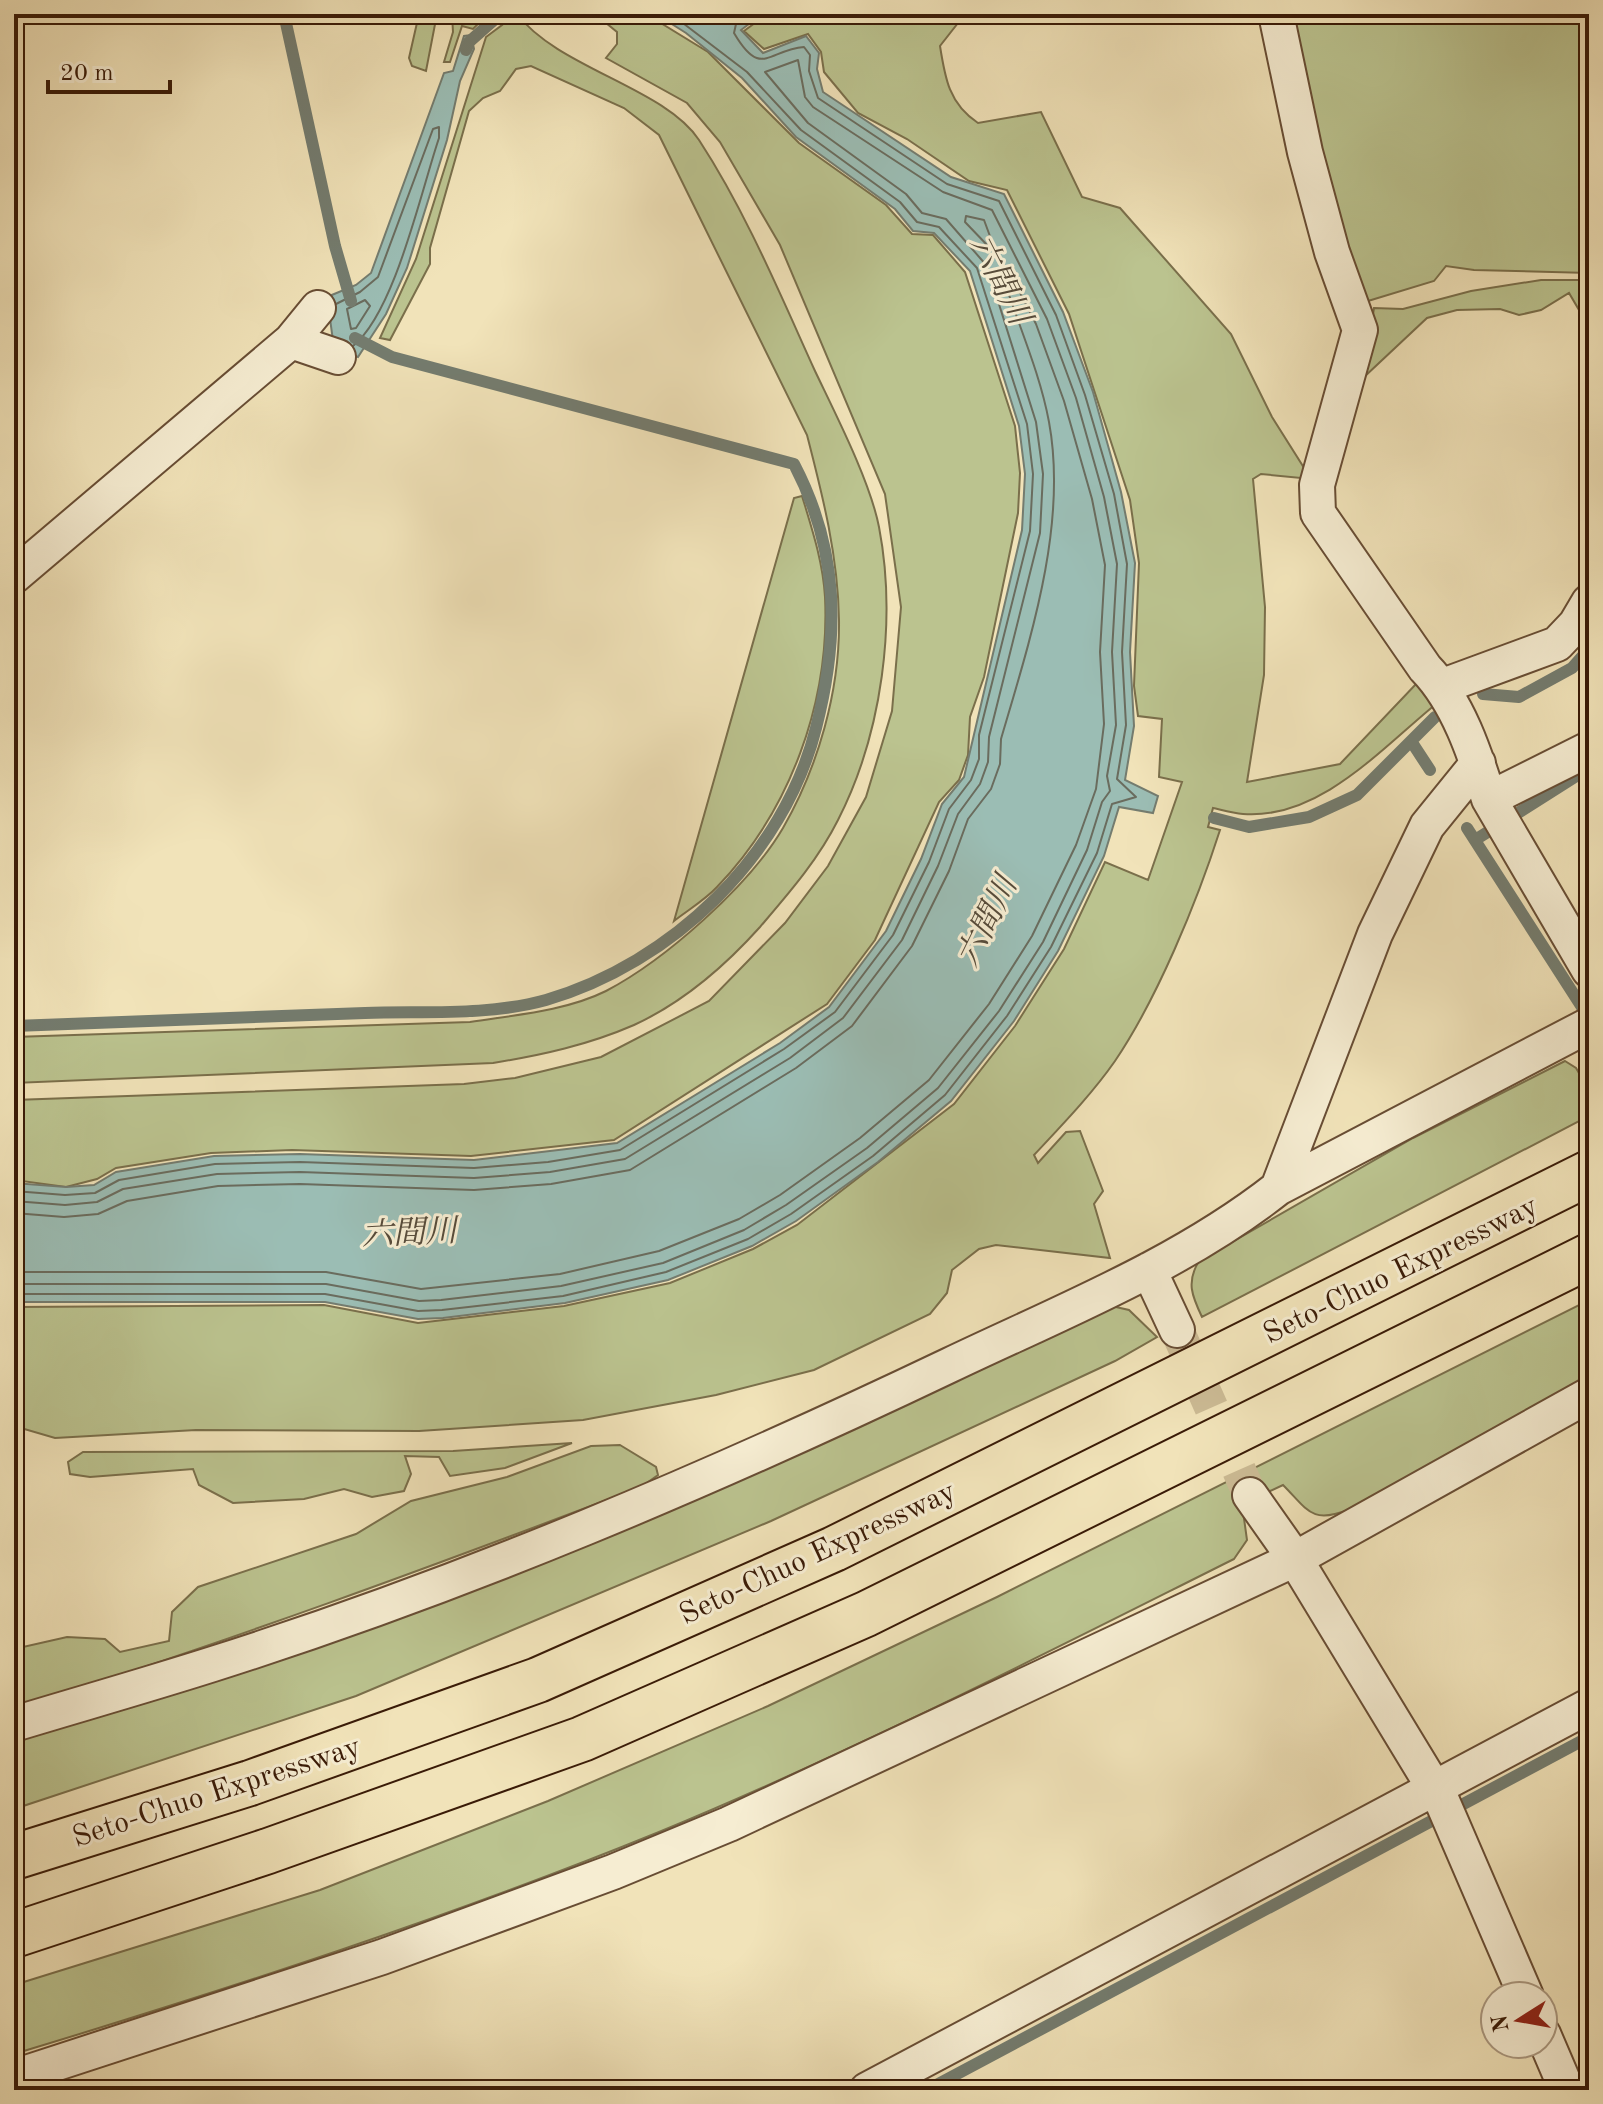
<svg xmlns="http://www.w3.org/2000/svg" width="1603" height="2104" font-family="'Old Standard TT','Noto Serif JP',serif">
  <rect width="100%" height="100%" fill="#f1e3b9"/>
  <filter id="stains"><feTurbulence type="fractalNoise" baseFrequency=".0025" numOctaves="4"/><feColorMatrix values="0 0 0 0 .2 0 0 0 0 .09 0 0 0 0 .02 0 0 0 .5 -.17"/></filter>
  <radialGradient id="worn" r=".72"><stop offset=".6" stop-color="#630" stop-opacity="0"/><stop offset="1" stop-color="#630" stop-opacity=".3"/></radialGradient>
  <path fill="#bbc38f" stroke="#7a6f4b" stroke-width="2" d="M419,14H437L426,71L412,66L409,58Z
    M452,14H488L473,29L462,26L450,62H444L453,32Z
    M494,14H517C558,68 665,88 699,140C746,212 780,294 815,371C836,415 870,481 879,527C897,621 882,734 838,820C818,860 789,893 760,927C725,966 682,1003 634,1025C588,1045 542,1055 493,1063L14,1083V1037L470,1022C514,1015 566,1011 606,991C665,960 749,886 783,828C818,767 840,691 839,620C838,556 823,497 807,435L659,135L624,108L531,66L516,69L500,91L483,98L469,111L430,248V264L390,340L380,338L416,259L486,37L502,25Z
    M595,14H646L708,52L799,143L886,205L912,234L933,235L965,272L1015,426L1020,473L1018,513L984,677L970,717L968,755L959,780L939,802L875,940L827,1004L614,1140L471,1156L292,1150L211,1153L116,1168L97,1179L66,1187L14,1180V1100L464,1084L515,1078L601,1057L709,1001L785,923L828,866L866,797L892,711L901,607L885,494L780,245L720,142L687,103L606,58L617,44V32Z
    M767,14H965L940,46C945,78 949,104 978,123L1041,112L1082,197L1120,208L1231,334L1272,417L1306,471L1301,478L1261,474L1253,479L1265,607L1264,675L1247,782L1340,764L1417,683L1436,704C1382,748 1319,820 1243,814C1233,813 1222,810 1213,808L1208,827L1220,830C1197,902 1157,999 1115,1061C1092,1094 1062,1125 1034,1155L1038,1163L1066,1132L1080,1131L1103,1191L1094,1204L1110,1258L996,1245L979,1249L952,1270L947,1293L930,1314L814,1370L716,1395L583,1420L419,1431L196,1430L55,1438L14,1426V1307L324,1305L418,1323L564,1306L670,1283L753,1249L797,1225L954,1104L1015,1026L1064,949L1105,862L1148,880L1182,782L1159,777L1162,719L1138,716L1134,686L1139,563L1130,500L1069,314L1007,190L969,181L907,139L858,113L824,72L821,52L808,34L764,49L744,31Z
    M1289,14H1589V273L1474,270L1446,266L1434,281L1368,301L1338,236Z
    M1541,280H1589V327L1569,293L1541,310L1519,315L1500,309L1457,310L1427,318L1363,378L1374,308L1403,309L1471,291Z
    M802,496C812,529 823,562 825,597C830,702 790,811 717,887C705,900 688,910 674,921L794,498Z
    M1565,1061L1576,1068L1586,1085L1589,1084V1116L1202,1317C1192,1296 1186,1282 1199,1261L1413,1138Z
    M1589,1300V1377L1348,1510C1311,1524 1308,1510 1283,1485L1242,1504L1247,1540L1234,1559C1044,1654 855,1751 659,1832C448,1918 232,1988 14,2054V1985L320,1890L548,1801L768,1706L997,1597Z
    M1107,1305L1129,1310L1157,1337L1115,1361L771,1521L356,1696L14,1809V1741L144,1703Z
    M572,1443L505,1468L450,1476L439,1457L405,1456L411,1474L404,1491L372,1497L344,1489L304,1499L233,1503L199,1485L193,1469L90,1477L70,1474L68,1462L83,1452L453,1451Z
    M620,1445L656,1467L658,1475L641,1487C433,1566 226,1643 14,1709V1649L67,1637L105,1639L120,1652L169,1641L172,1612L198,1587L356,1534L411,1501L507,1477L591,1446Z"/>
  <path fill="#9bbdb4" stroke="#747c6f" stroke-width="2" d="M656,14H762L741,30L763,53L806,36L819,53L817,69L823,92L951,177L1004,194L1063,312L1093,392L1121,492L1135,563L1130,652L1134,726L1125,780L1158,796L1153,813L1119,807L1104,856L1058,951L1014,1021L951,1101L878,1162L796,1221L752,1246L668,1280L565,1303L443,1318L418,1319L325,1302H14V1183L66,1187L94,1185L116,1172L214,1156L300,1154L474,1160L617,1143L780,1043L829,1007L886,931L921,859L942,804L964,777L1022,530L1025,474L1019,426L970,271L934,233L913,231L895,209L796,137L742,78L686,33Z
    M471,35L474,49L460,81L447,140L407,268L386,314L358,357L334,348L327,297L356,285L371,273L444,73L453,71L464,36Z"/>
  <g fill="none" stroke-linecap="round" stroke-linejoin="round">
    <path stroke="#6a6c5e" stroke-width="2" d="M966,216L984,220L994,247H989L965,222Z
      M365,300L370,306L356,328L351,329L347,309Z
      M336,304L360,292L378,277L433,129L439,127V138C421,191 395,312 353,346
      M14,1191L65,1195L95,1193L119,1180L215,1164L300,1162L474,1168L548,1162L620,1150L784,1049L835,1012L893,935L929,862L949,809L971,780L979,759V735L1030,531L1033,474L1027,424L977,268L939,227L917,222L900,202L801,130L747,72L671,14
      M14,1201L65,1205L97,1202L123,1189L217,1174L300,1172L474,1178L550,1172L625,1159L790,1058L843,1018L902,940L938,866L958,814L980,784L988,762L989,737L1040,533L1043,474L1036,422L987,266L946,219L922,213L906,194L808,123L765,72L798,60L805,97L813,107L943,192L992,210L1047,319L1076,398L1104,497L1117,564L1112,652L1116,725L1107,776L1110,791L1102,802L1087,850L1043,942L999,1011L938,1088L867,1148L786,1205L744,1230L663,1263L561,1286L441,1300L419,1301L326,1284H14
      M14,1213L64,1217L98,1214L127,1201L218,1186L300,1184L474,1190L551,1184L630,1170L796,1068L852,1026L912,946L949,871L968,819L991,789L1000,764L1001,739C1030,640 1068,525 1049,422C1040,373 1018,324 1003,277L1005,272L1010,273L1036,324L1064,401L1092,499L1105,565L1100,652L1104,724L1096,789L1076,845L1032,936L989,1004L929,1080L860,1138L780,1195L739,1219L659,1251L560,1274L421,1289L326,1272H14
      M14,1294H325L418,1311L442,1310L563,1296L666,1272L748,1239L791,1214L873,1156L945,1095L1007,1016L1051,947L1097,853L1112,804L1136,797L1117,779L1126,725L1122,652L1127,564L1114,494L1085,395L1056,315L999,201L947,184L818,98L809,71L810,55L804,47C768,50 761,79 734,33L736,24L749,14"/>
    <path stroke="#747c6f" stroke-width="12" d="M284,14L335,246L351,301
      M466,50L469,42L495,19
      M1483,694L1519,697L1572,668L1589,649
      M1411,741L1430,770
      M1214,818L1249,827L1309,817L1357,795L1435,717
      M1467,828L1589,1018
      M1475,840L1589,768
      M14,1026C131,1022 248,1018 365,1013C425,1011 488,1016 546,1000C672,963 784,856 816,728C840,635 839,550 794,464L392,357L355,338
      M927,2090L1589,1737"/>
    <path stroke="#ccbb95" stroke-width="34" stroke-dasharray="34 17" stroke-linecap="butt" d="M1177,1330L1250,1495"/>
    <defs>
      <path id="minor" d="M1276,14L1305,152L1332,252L1360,330L1317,485L1318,513L1425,668C1458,702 1475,754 1489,799
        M291,341L338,357
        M14,576L291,341L318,308
        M1443,686L1557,644L1576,624L1589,602
        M1589,749L1489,799L1589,970
        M1278,1188L1375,934L1427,826L1478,763
        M1149,1270L1177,1330
        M1250,1495L1295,1559L1442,1801L1526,1996
        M14,1724C80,1704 147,1685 213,1664C465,1584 711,1479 950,1365C1061,1312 1180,1265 1278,1188L1589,1025
        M1543,2034L1567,2090
        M14,2077L382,1957L613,1872L729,1824L1295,1559L1589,1395
        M867,2090L1589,1706"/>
      <path id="motorway" d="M14,1857L250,1783L538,1680L834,1549L1589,1173
        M14,1935L268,1851L582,1739L866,1614L1589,1256"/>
    </defs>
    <use href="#minor" stroke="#684d34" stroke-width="38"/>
    <use href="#motorway" stroke="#3a1b07" stroke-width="48"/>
    <use href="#minor" stroke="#f6edd2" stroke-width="34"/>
    <use href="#motorway" stroke="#f1e3b9" stroke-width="44"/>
  </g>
  <g text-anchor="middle" stroke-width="6" stroke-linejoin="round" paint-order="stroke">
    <g font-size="30" fill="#3a1b07" stroke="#f6edd2">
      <text transform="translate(1400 1269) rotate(-26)" y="10">Seto-Chuo Expressway</text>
      <text transform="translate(817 1552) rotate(-25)" y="10">Seto-Chuo Expressway</text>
      <text transform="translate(216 1791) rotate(-18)" y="10">Seto-Chuo Expressway</text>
    </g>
    <g font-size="32" font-style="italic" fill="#574c3b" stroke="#f6edd2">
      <text transform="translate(1001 279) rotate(63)" y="11">六間川</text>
      <text transform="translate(986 921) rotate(-64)" y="11">六間川</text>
      <text transform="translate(409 1232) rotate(-3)" y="11">六間川</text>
    </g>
  </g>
  <rect width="1603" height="2104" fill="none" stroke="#f1e3b9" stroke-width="48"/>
  <rect x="16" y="16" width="1571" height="2072" fill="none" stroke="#3a1b07" stroke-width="4"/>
  <rect x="24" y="24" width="1555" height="2056" fill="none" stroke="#3a1b07" stroke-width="2"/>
  <g transform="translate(1519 2020) rotate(259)"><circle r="38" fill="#f6edd2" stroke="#ab9981" stroke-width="2"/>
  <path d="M0-6L14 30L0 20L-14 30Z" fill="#8f2418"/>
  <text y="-12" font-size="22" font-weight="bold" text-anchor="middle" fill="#3a1b07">N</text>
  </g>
  <path d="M48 80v12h122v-12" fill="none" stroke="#3a1b07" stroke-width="4"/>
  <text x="60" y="80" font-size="24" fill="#3a1b07" stroke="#f6edd2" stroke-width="6" paint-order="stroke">20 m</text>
  <rect width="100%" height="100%" filter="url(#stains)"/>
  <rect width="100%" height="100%" fill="url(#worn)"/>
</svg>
